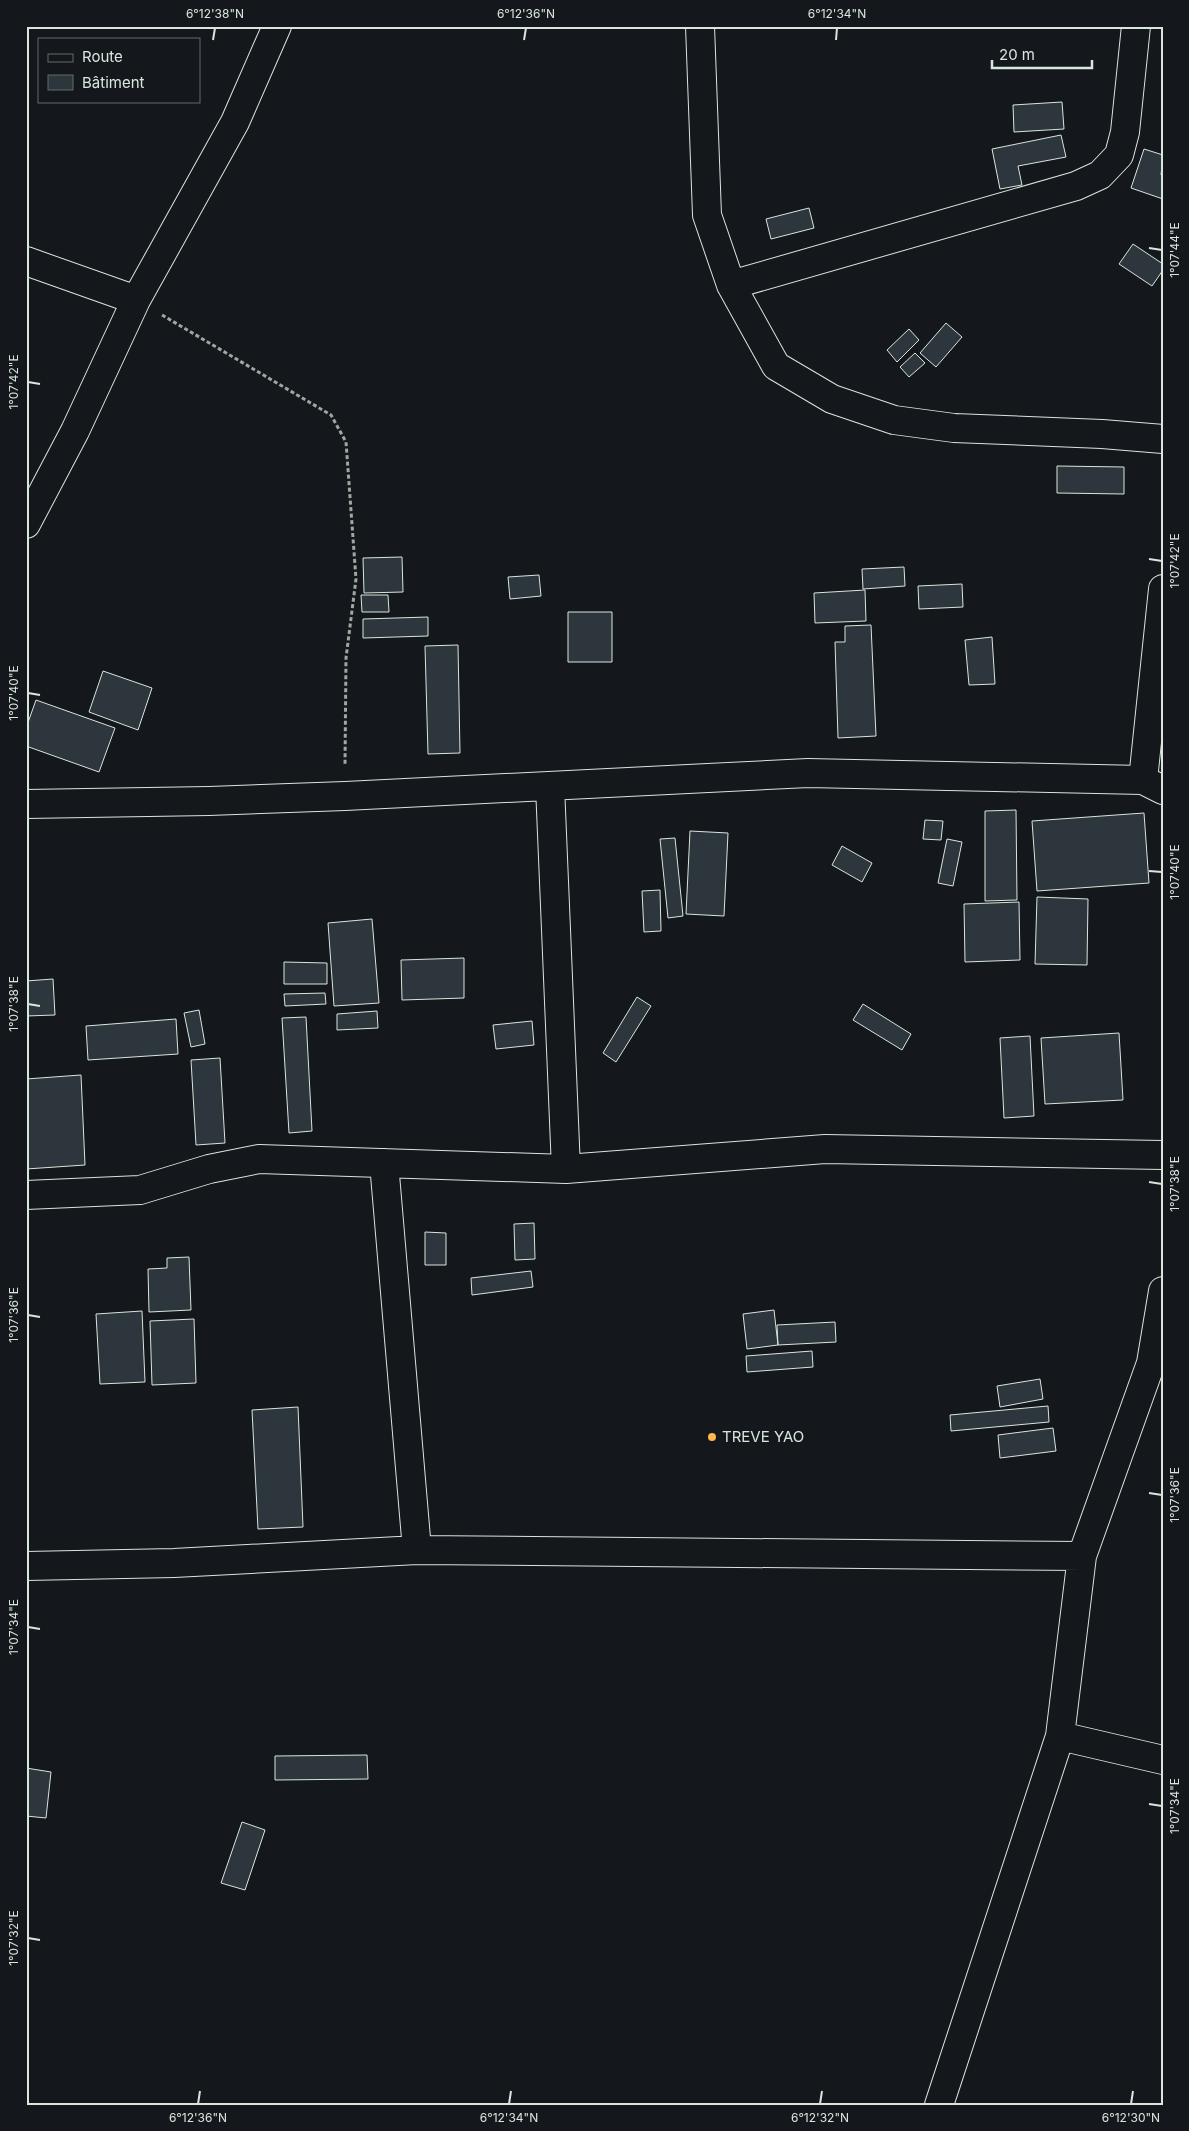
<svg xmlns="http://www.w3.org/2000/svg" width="1189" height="2131" font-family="Inter,sans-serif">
  <rect width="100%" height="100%" fill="#14181c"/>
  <path fill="#2c363c" stroke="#d8e6dc" d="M1062,102L1064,129L1014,132L1013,105Z
    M1061,135L1066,157L1018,166L1022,185L1000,189L992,149Z
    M1144,149L1163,155L1161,175L1163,176V199L1131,188Z
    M809,208L814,228L771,239L766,219Z
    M1133,244L1163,264V270L1152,286L1119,264Z
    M946,323L962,337L936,367L920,353Z
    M909,329L919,340L897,362L887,350Z
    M915,353L925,363L909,377L900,367Z
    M1057,466L1124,467V494L1057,493Z
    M402,557L403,592L364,593L363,558Z
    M904,567L905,586L863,589L862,569Z
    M539,575L541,596L510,599L508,577Z
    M962,584L963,607L919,609L918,586Z
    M865,590L866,621L815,623L814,593Z
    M361,595H388L389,612H362Z
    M568,612H612V662H568Z
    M428,617V636L363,638V619Z
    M871,625L876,736L838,738L835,642H845V626Z
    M992,637L995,684L969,685L965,640Z
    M458,645L460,753L428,754L425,646Z
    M103,671L152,688L138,730L89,712Z
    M36,700L115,728L99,772L26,746V728Z
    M1016,810L1017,900L985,901V811Z
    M1144,813L1149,883L1037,891L1032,821Z
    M925,820L943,821L941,840L923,839Z
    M690,831L728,833L724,916L686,914Z
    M675,838L683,916L668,918L660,839Z
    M947,839L962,842L953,886L938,883Z
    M842,846L872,863L862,882L832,865Z
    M660,890L661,931L644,932L642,891Z
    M1037,897L1088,899L1087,965L1035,964Z
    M1019,902L1020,960L965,962L964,904Z
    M372,919L379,1003L334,1006L328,923Z
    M464,958V998L402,1000L401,960Z
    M284,962L327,963V984H284Z
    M53,979L55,1015L26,1016V981Z
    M325,993L326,1004L285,1006L284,994Z
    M637,997L651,1006L616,1062L603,1053Z
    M863,1004L911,1034L902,1050L853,1020Z
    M199,1010L205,1044L191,1047L184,1013Z
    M377,1011L378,1028L337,1030V1014Z
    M306,1017L312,1131L289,1133L282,1018Z
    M176,1019L178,1054L88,1060L86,1026Z
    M532,1021L534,1045L496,1049L493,1025Z
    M1119,1033L1123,1100L1045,1104L1041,1038Z
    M1030,1036L1034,1116L1004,1118L1000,1038Z
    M220,1058L225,1143L196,1145L191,1060Z
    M81,1075L85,1165L26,1169V1079Z
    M534,1223L535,1259L515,1260L514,1224Z
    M425,1232L446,1233V1265H425Z
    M189,1257L191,1310L149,1312L148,1269L167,1268V1258Z
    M531,1271L533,1287L472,1295L471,1278Z
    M774,1310L778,1345L747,1349L743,1314Z
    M142,1311L145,1382L100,1384L96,1314Z
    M194,1319L196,1383L152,1385L150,1321Z
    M835,1322L836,1342L778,1345L777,1325Z
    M812,1351L813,1367L747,1372L746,1356Z
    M1040,1379L1043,1399L1000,1407L997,1386Z
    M1048,1406L1049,1422L951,1431L950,1415Z
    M298,1407L303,1527L258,1529L252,1410Z
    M1053,1428L1056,1451L1000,1458L998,1435Z
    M367,1755L368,1779L275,1780V1756Z
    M26,1768L51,1772L46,1818L26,1816Z
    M242,1822L265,1830L245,1890L221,1883Z"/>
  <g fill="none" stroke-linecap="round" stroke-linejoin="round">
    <defs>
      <path id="street" d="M700,26L707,215L731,285L776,366L832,399L894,420L954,428L1102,434L1163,439
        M26,261L136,300
        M731,285L1076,186L1100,175L1119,155L1125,132L1136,26
        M26,524L75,431L136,300L235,122L277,26
        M1143,780L1163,589
        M550,786L566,1169
        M26,804L209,801L345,796L808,773L1143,780L1163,790
        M384,1163L417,1550
        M26,1195L140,1190L209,1169L259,1159L566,1169L825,1149L1163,1155
        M26,1566L174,1563L417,1550L1082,1556
        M1060,1736L1163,1760
        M939,2105L1060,1736L1082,1556L1151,1363L1163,1291"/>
    </defs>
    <use href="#street" stroke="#d8e6dc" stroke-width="30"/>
    <path stroke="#9da8a2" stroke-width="3" stroke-dasharray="4 2.5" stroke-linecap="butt" d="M162,315L331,415L346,442L356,579L346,658L345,765"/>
    <use href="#street" stroke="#14181c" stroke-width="28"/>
  </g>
  <path fill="none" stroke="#d8e6dc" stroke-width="2" d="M213,40L215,28M524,40L526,28M836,40L837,28M1149,248L1162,250M28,382L40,384M1149,559L1162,561M28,693L40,695M1149,871L1162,872M28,1004L40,1006M1149,1182L1162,1184M28,1315L40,1317M1149,1493L1162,1495M28,1627L40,1629M1149,1804L1162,1806M28,1938L40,1940M198,2104L200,2091M509,2104L511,2091M820,2104L822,2091M1131,2104L1133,2091"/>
  <circle fill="#ffb74d" stroke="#14181c" stroke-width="2" cx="712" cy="1437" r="5"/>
  <g text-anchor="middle" stroke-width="4" stroke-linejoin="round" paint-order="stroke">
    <g font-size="15" fill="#d8e6dc" stroke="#14181c" text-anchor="start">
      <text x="722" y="1442">TREVE YAO</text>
    </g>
  </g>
  <rect width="1189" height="2131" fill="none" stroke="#14181c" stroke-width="55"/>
  <rect x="38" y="38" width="162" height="65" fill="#14181c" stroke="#626a69"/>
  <rect x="48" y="54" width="25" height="8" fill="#14181c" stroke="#626a69"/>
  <text x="82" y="62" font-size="15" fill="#d8e6dc">Route</text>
  <rect x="48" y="75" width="25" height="15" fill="#2c363c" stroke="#626a69"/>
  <text x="82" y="88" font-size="15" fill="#d8e6dc">Bâtiment</text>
  <path d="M992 60v8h100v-8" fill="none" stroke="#d8e6dc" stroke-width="2.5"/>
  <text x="999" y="60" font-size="15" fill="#d8e6dc" stroke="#14181c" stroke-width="4" paint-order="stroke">20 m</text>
  <rect x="28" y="28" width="1134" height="2076" fill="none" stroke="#d8e6dc" stroke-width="2"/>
  <g font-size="12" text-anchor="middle" fill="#d8e6dc">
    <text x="215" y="18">6°12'38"N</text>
    <text x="526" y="18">6°12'36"N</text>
    <text x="837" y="18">6°12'34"N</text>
    <text transform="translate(1175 250) rotate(-90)" y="4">1°07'44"E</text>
    <text transform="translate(14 382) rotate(-90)" y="4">1°07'42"E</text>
    <text transform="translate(1175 561) rotate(-90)" y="4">1°07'42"E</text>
    <text transform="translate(14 693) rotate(-90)" y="4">1°07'40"E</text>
    <text transform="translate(1175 872) rotate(-90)" y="4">1°07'40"E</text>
    <text transform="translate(14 1004) rotate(-90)" y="4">1°07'38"E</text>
    <text transform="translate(1175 1184) rotate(-90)" y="4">1°07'38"E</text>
    <text transform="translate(14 1315) rotate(-90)" y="4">1°07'36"E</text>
    <text transform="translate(1175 1495) rotate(-90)" y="4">1°07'36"E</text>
    <text transform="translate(14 1627) rotate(-90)" y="4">1°07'34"E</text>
    <text transform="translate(1175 1806) rotate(-90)" y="4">1°07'34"E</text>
    <text transform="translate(14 1938) rotate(-90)" y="4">1°07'32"E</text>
    <text x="198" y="2122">6°12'36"N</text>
    <text x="509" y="2122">6°12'34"N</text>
    <text x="820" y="2122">6°12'32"N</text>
    <text x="1131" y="2122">6°12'30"N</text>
  </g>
</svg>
